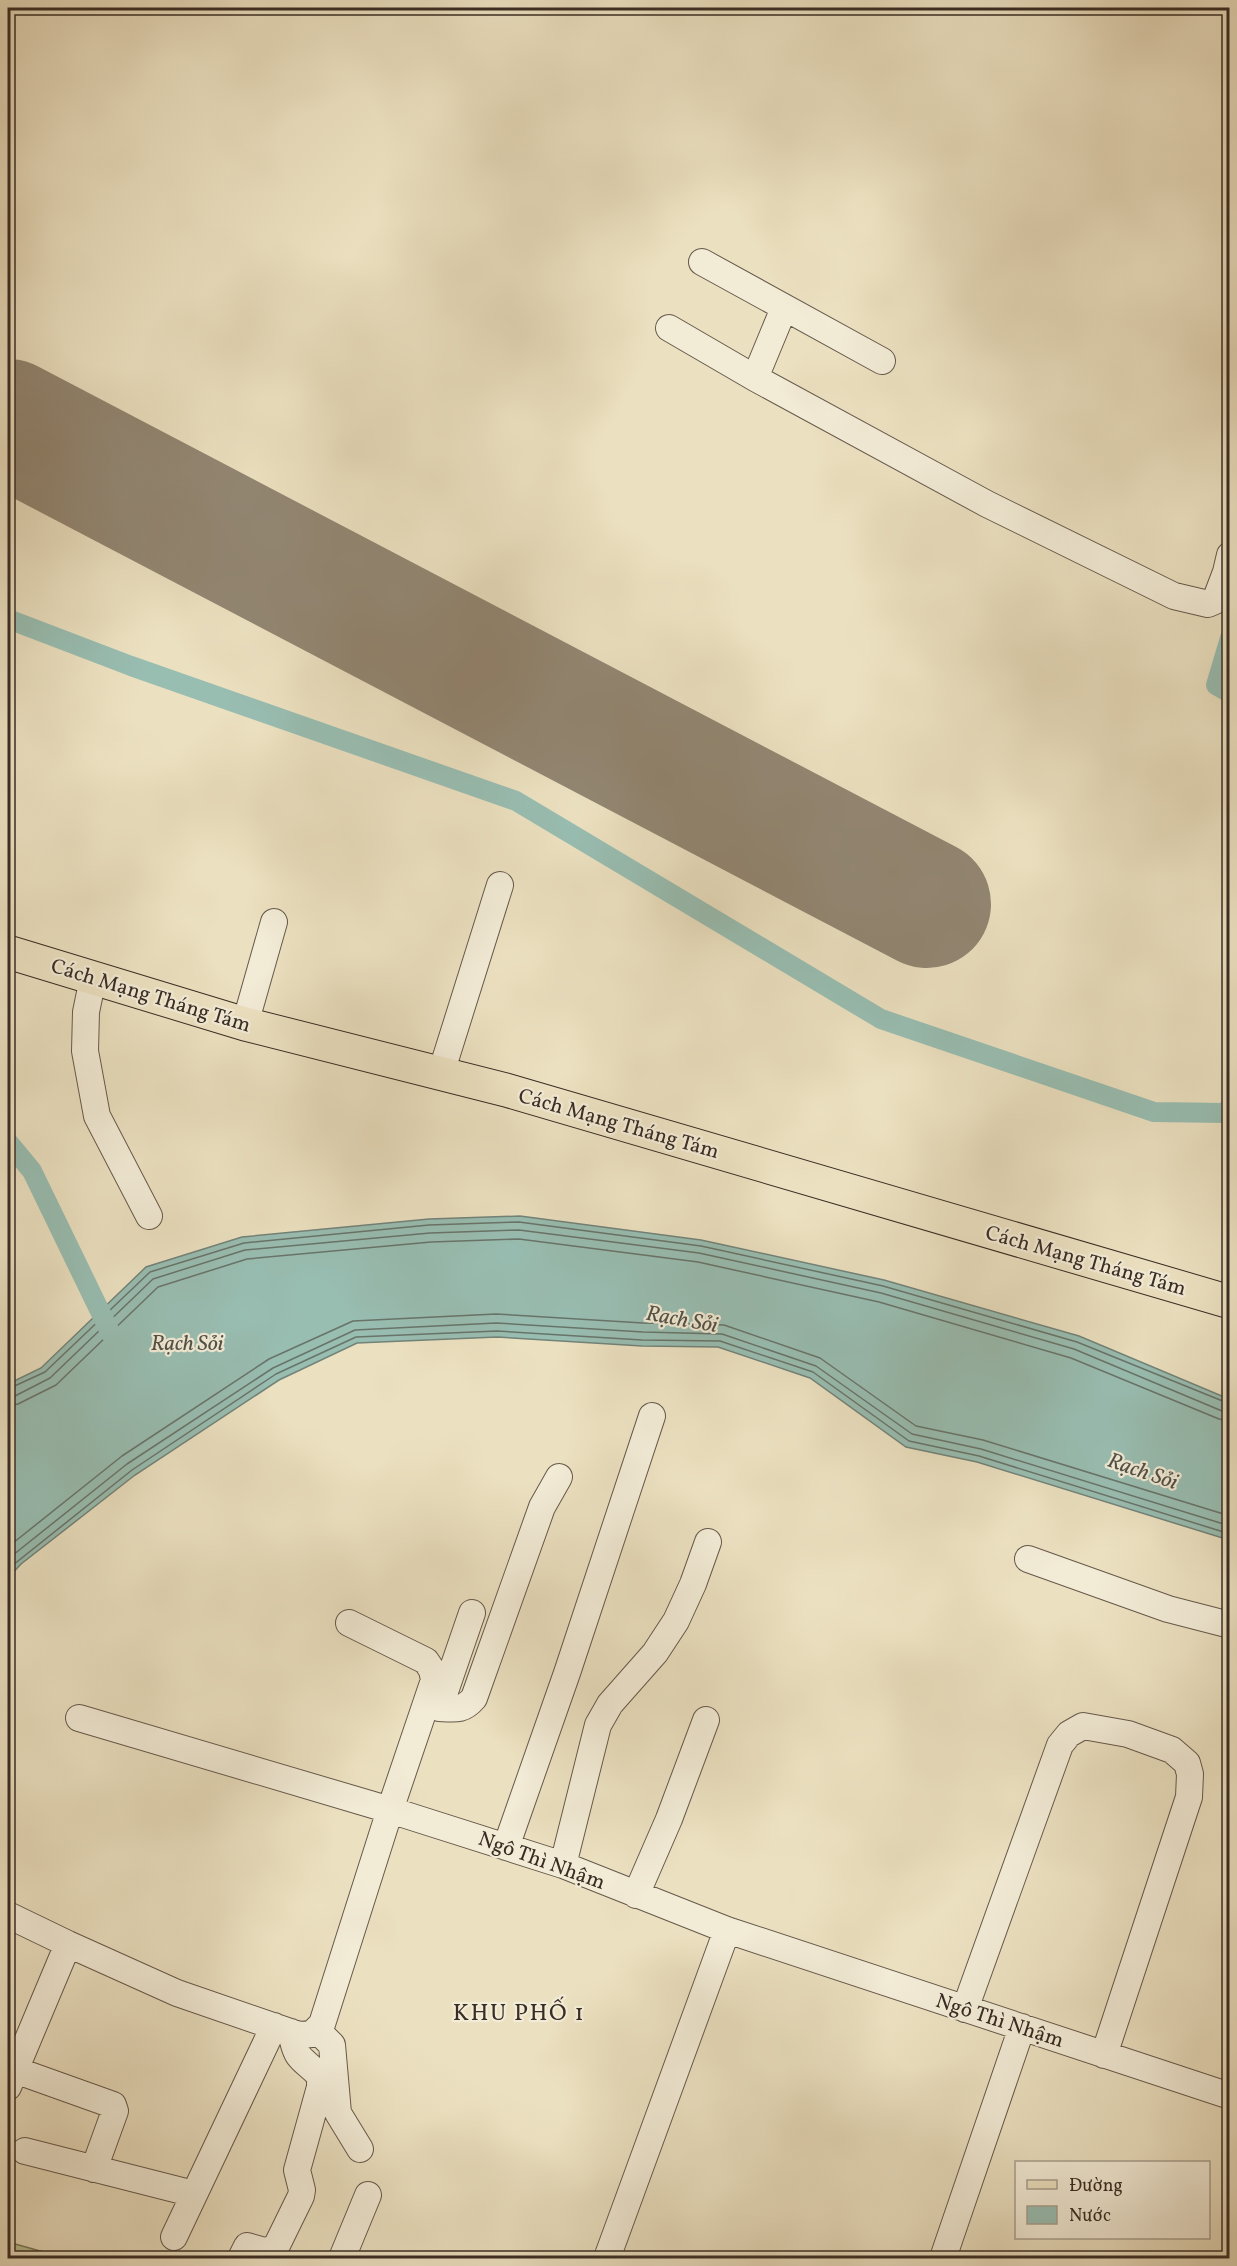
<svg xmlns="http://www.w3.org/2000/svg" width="1237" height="2266" font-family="Vollkorn,serif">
  <rect width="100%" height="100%" fill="#ebe0c0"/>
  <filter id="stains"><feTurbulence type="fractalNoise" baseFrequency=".00333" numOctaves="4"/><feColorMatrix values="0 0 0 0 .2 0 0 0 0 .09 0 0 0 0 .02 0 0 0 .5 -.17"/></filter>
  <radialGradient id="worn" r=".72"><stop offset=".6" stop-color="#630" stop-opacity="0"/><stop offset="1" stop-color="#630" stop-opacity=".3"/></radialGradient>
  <path fill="#bbc190" stroke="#7a765a" stroke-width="1.5" d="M8,2242L65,2258H8Z"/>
  <path fill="#98bdb1" stroke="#728379" stroke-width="1.5" d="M520,1216L701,1240L884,1280L1079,1336L1229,1399V1540L977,1462L906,1447L810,1378L718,1347L642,1346L497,1337L357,1343L279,1380L135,1475L21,1564L8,1578V1384L41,1368L146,1267L242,1237L429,1219Z"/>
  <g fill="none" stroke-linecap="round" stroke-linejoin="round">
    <path stroke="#68746a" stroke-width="1.5" d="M8,1389L45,1372L150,1272L244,1243L429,1225L519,1222L701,1246L883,1286L1077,1342L1230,1404
      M8,1397L15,1396L50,1378L153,1279L245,1250L430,1233L519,1230L699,1253L881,1293L1074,1349L1222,1411L1230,1412
      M8,1406L18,1404L56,1385L158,1287L247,1259L431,1242L519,1239L698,1262L879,1302L1071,1358L1219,1419L1230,1421
      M8,1547L122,1456L269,1359L353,1321L496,1314L643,1323L724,1325L820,1358L916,1426L983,1440L1230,1516
      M8,1559L127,1464L273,1368L355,1330L496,1323L643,1332L722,1334L816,1366L912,1434L981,1449L1230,1526
      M8,1569L132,1470L276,1374L356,1337L497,1331L642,1340L720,1341L813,1372L909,1441L979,1456L1230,1534"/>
    <path stroke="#98bdb1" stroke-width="20" d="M8,619L131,666L516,801L881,1019L1154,1112L1225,1113L1230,1107
      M1230,638L1216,685L1230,693
      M8,1142L32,1171L111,1334"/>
    <path stroke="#928672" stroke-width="128" d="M8,423L927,904"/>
    <defs>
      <path id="minor" d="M702,262L882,361
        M669,328L755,378L987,504L1174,596L1208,604L1215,601L1226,572L1230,555
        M755,378L784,308
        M93,978L86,1012L85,1051L97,1116L149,1216
        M245,1024L274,922
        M441,1073L500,885
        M1028,1559L1168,1609L1230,1625
        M440,1706L472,1613
        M439,1708C455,1709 463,1711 474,1698L542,1507L559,1477
        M79,1718L390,1810L434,1680L432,1670L426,1661L349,1623
        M506,1847L567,1673L652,1416
        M563,1865L598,1725L610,1704L655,1653L676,1621L693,1584L708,1542
        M636,1895L669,1819L706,1720
        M8,1915L68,1944L177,1993L299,2035L312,2034L322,2024L390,1810L563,1865L727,1930L1230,2096
        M965,2009L1060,1745L1069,1734L1083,1726L1128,1734L1172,1750L1187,1763L1190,1774L1189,1797L1104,2055
        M318,2031L332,2045L338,2113L360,2149
        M15,2070L113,2105L115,2111L94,2169
        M8,2087L68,1944
        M25,2151L194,2194
        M174,2237L274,2026
        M241,2258L247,2246L268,2252L277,2245L301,2196L302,2190L297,2170L320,2087V2076C301,2056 297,2063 291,2032
        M342,2258L368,2195
        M607,2258L727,1930
        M943,2258L1022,2027"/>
      <path id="major" d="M8,952L245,1024L506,1090L1230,1302"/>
    </defs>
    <use href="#minor" stroke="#66594b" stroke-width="28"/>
    <use href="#major" stroke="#392c24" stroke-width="35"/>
    <use href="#minor" stroke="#f2ebd6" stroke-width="26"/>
    <use href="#major" stroke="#ebe0c0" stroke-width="33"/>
  </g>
  <g text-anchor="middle" stroke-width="4.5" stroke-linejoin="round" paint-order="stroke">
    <g font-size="21" fill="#392c24" stroke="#f2ebd6">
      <text transform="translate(151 995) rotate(17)" y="7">Cách Mạng Tháng Tám</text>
      <text transform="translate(619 1123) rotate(16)" y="7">Cách Mạng Tháng Tám</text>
      <text transform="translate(1086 1260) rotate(16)" y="7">Cách Mạng Tháng Tám</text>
      <text transform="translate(542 1860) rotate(20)" y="7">Ngô Thì Nhậm</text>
      <text transform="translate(1000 2020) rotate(18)" y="7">Ngô Thì Nhậm</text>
    </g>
    <g font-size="22" font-style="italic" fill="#515047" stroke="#f2ebd6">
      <text transform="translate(682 1318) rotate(10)" y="8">Rạch Sỏi</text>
      <text x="187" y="1350">Rạch Sỏi</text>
      <text transform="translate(1143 1470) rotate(19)" y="8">Rạch Sỏi</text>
    </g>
    <g font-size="24" letter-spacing="1.5" fill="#392c24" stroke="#f2ebd6">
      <text x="519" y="2020">KHU PHỐ 1</text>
    </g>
  </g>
  <rect width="1237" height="2266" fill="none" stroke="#ebe0c0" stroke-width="30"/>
  <rect x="9" y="9" width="1219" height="2248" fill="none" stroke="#392c24" stroke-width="3"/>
  <rect x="15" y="15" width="1207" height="2236" fill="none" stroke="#392c24" stroke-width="1.5"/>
  <rect x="1015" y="2161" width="195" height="78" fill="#f2ebd6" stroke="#a89f8f" stroke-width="1.5"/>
  <rect x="1027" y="2180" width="30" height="9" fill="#ebe0c0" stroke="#a89f8f" stroke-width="1.5"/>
  <text x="1069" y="2191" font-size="18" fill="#392c24">Đường</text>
  <rect x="1027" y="2206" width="30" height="18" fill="#98bdb1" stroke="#a89f8f" stroke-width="1.5"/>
  <text x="1069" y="2221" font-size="18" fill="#392c24">Nước</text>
  <rect width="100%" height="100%" filter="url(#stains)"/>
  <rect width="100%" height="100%" fill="url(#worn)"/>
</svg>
